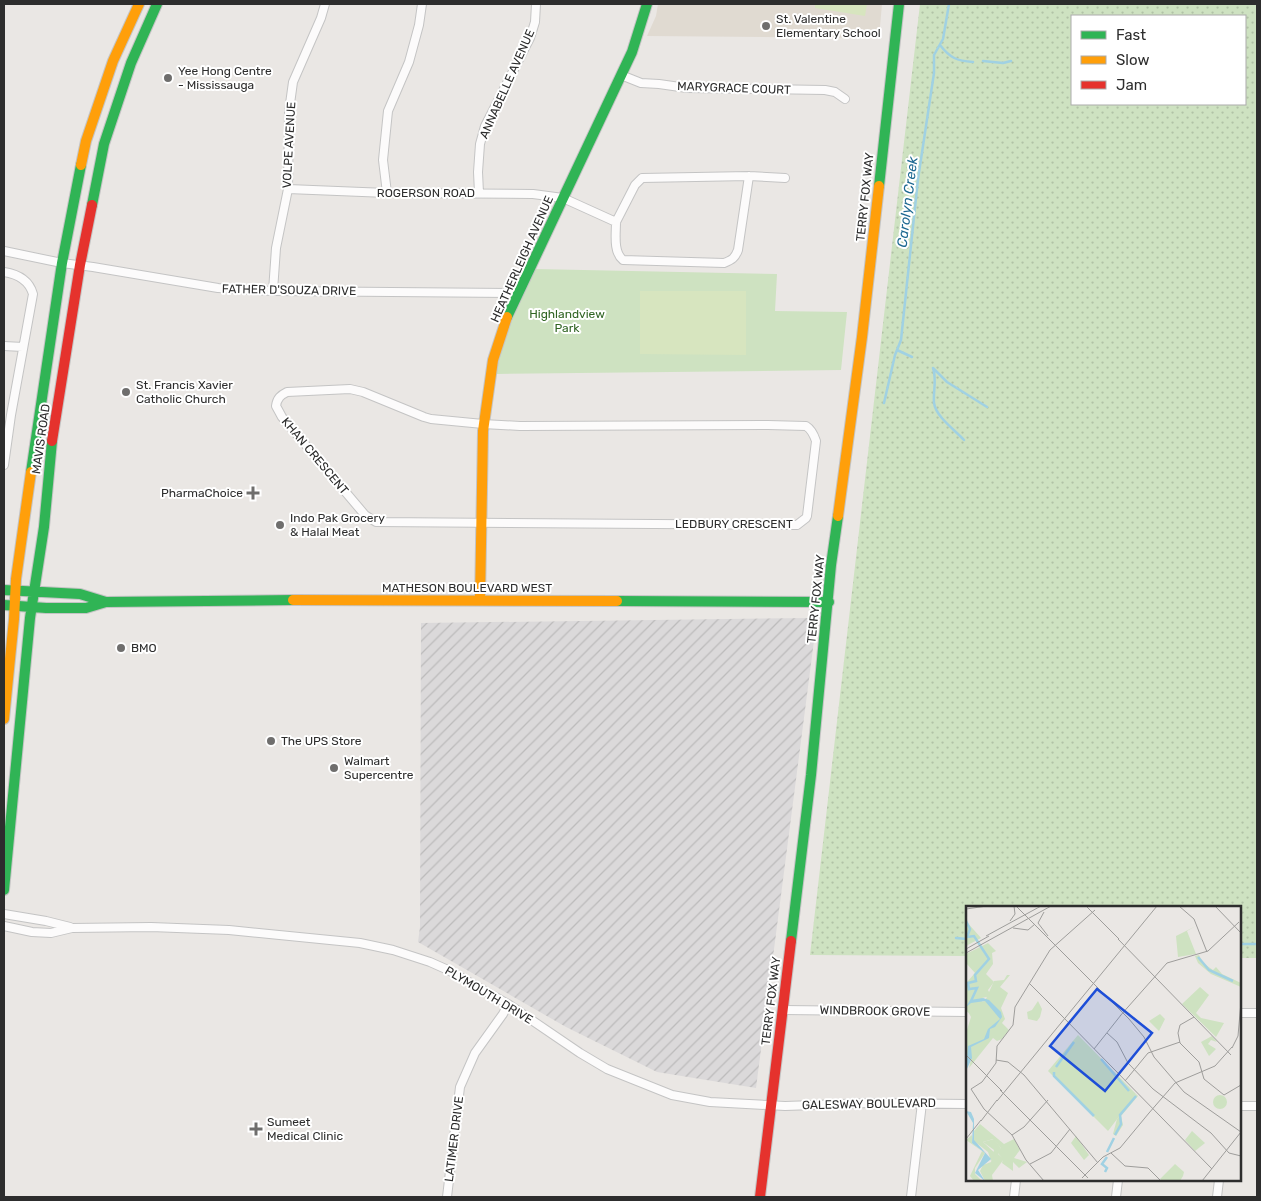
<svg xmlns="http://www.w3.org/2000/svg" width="1261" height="1201" font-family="Rubik,sans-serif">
  <defs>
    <pattern id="industrial-furrows" width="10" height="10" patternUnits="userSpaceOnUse" patternTransform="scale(1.25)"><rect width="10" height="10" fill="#dbd9da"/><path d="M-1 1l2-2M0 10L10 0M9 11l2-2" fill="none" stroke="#bcbbbb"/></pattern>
    <pattern id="grass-dots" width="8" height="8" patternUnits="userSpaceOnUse" patternTransform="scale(1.25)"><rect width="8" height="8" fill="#cee2c1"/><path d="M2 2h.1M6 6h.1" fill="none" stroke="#b1c2a6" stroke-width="1.8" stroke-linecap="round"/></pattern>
  </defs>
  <rect width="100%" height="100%" fill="#eae7e4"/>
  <path fill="url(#industrial-furrows)" d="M810,618L815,633L756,1088L657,1072L566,1027L418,942L420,927L421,623Z"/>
  <path fill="#e0dad1" d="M658,4H882L879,38L647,36L656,16Z"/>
  <path fill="url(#grass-dots)" fill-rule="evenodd" d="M920,4H1257V958H1240V907H967V956L810,955ZM1072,16H1245V104H1072Z"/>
  <path fill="#cee2c1" d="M535,269L777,274L775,311L847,312L841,370L496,374C502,337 519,303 535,269Z"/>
  <path fill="#d7e5bf" d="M815,4H867L865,16L815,8Z
    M640,291H746V355L640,354Z"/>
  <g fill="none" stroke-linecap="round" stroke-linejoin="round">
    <path stroke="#a0d1e3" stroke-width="2.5" d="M940,45C950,58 957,61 973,62
      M983,61L1003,63L1011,61
      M897,350L912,357
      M933,368C937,380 933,391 934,403C936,417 955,430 964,440
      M933,368L947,382L987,407
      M884,403L895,355L901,340L918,179L934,73V55L943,39L949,4
      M956,938L967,939
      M1240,944H1257"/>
    <defs>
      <path id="street" d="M621,75L641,83L659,84L687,88L825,90L835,92L845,99
        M288,189L387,193L533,194L563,198L616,222L635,185L642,178L749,176L785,178
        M387,193L383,160L388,111L409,62L419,25L422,4
        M479,193L478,172L480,144L485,126L530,38L535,22L536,4
        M616,222C616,234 613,252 623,260L724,263C732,260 735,258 738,250L749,176
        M4,251L62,263L93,267L218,288L273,291L517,293
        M4,272C17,274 29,280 33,294L11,415L4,465
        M273,291L276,248L288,189L289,111L293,82L321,18L325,4
        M4,346L23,347
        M350,389L363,392L424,417L431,419L483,424L520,426L768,425L806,426C811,429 814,435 816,441L807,516L806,518L797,525L376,522L365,515L282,417L276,406C277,398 281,395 287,392Z
        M4,914L46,921L70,927
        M4,926L32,932L51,933L72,928L151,927L229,930L360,943L393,950L430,962L448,970L508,1004L580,1053L607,1069L672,1095L710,1102L785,1106L871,1103L967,1104
        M783,1010L967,1012
        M1240,1013H1257
        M1240,1106H1257
        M447,1197L460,1087L475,1053L503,1014L508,1004
        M911,1197L922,1103
        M1014,1197L1016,1180
        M1116,1197L1118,1180
        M1217,1197L1219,1180"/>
      <path id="fast" d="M879,186L899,4
        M92,205L104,144L131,63L157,4
        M507,317L632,52L647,4
        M31,472L62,263L81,165
        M4,590L80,594L106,602
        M617,601L829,602
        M4,605L46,608H86L106,602L293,600
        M4,890L30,618L44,527L52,441
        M791,941L811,775L831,565L838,516"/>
      <path id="slow" d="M81,165L86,141L113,61L139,4
        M838,516L862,337L879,186
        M293,600L617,601
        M480,600L483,431L493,360L507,317
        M4,719L14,619L16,579L31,472"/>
      <path id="jam" d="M52,441L80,265L92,205
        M760,1197L791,941"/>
    </defs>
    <use href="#street" stroke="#c4c4c4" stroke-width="10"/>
    <use href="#fast" stroke="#c4c4c4" stroke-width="12"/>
    <use href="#slow" stroke="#c4c4c4" stroke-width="12"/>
    <use href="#jam" stroke="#c4c4c4" stroke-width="12"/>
    <use href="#street" stroke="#fcfbfb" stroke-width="8"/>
    <use href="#fast" stroke="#30b455" stroke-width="10"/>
    <use href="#slow" stroke="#ff9f0a" stroke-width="10"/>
    <use href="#jam" stroke="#e5322d" stroke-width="10"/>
  </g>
  <g fill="#6f6e6d" stroke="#fff" stroke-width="2">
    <circle cx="766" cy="26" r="5"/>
    <circle cx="168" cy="78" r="5"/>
    <circle cx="126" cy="392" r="5"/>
    <path d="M250.5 485.5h5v5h5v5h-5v5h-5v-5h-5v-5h5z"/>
    <circle cx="280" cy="525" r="5"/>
    <circle cx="121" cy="648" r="5"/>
    <circle cx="271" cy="741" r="5"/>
    <circle cx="334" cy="768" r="5"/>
    <path d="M253.5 1121.5h5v5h5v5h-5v5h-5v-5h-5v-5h5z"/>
  </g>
  <g text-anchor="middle" stroke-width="4" stroke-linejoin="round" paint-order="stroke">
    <g font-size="12" fill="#2d2d2d" stroke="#fff" text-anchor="start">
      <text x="776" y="23">St. Valentine<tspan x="776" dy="14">Elementary School</tspan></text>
      <text x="178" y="75">Yee Hong Centre<tspan x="178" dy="14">- Mississauga</tspan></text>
      <text x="136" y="389">St. Francis Xavier<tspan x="136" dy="14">Catholic Church</tspan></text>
      <text x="243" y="497" text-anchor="end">PharmaChoice</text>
      <text x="290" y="522">Indo Pak Grocery<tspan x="290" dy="14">&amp; Halal Meat</tspan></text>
      <text x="131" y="652">BMO</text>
      <text x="281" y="745">The UPS Store</text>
      <text x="344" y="765">Walmart<tspan x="344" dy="14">Supercentre</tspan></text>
      <text x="267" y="1126">Sumeet<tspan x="267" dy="14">Medical Clinic</tspan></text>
    </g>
    <g font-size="12" fill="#2d2d2d" stroke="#fff">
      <text transform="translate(507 84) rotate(-66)" y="4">ANNABELLE AVENUE</text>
      <text transform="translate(734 88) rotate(2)" y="4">MARYGRACE COURT</text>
      <text transform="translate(289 145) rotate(-87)" y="4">VOLPE AVENUE</text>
      <text x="426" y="197">ROGERSON ROAD</text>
      <text transform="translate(865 197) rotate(-84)" y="4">TERRY FOX WAY</text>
      <text transform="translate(522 259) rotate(-66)" y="4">HEATHERLEIGH AVENUE</text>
      <text transform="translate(289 290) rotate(1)" y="4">FATHER D'SOUZA DRIVE</text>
      <text transform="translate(41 439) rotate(-82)" y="4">MAVIS ROAD</text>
      <text transform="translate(315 456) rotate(50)" y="4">KHAN CRESCENT</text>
      <text x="734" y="528">LEDBURY CRESCENT</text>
      <text x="467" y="592">MATHESON BOULEVARD WEST</text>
      <text transform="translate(816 599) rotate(-84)" y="4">TERRY FOX WAY</text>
      <text transform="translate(489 995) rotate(31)" y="4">PLYMOUTH DRIVE</text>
      <text transform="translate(771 1001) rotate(-83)" y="4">TERRY FOX WAY</text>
      <text transform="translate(875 1011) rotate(1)" y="4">WINDBROOK GROVE</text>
      <text transform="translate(869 1104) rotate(-1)" y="4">GALESWAY BOULEVARD</text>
      <text transform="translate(454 1139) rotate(-83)" y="4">LATIMER DRIVE</text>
    </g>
    <g font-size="12" fill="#306423" stroke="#fff">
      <text x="567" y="318">Highlandview<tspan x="567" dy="14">Park</tspan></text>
    </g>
    <g font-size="14" font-style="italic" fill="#1d6891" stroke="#fff">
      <text transform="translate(907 202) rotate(-83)" y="5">Carolyn Creek</text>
    </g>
  </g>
  <g transform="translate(966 906)">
    <rect width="275" height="275" fill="#eae7e4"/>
    <path d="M233,49L237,57L247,64L250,61L256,68L275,77V81L245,68L232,57L229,50ZM112,129L170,188L142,225L82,165Z" fill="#cee2c1"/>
    <path d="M0,15L15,32L0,40ZM22,37L30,45L26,47L27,58L20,68L28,76L22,84L25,90L16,92V96L3,107L0,105L1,76L9,67L0,57V48ZM234,81L243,89L230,107L235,112L258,117L250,131L216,98ZM246,130L251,136L245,134L242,138L250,143L243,150L235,136ZM28,233L35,242L32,248L38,253L26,269L27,275H19L14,265L17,259L25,256L28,244L17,236Z" fill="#cee2c1"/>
    <path d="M230,20L221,25L230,48L212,51L210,30ZM41,69H44L34,81L42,87L35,102L39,113L36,117L43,124L36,133L31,135L27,132L3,162L5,154L0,148V127L5,111L0,102L7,97L19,95L28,75L38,74ZM72,95L76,103L74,111L71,115L62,113L61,106L66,104ZM194,108L199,113L193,125L183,115ZM170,188L172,190L155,210L157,219L150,230L147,228L151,213ZM247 196a7 7 0 1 1 14 0a7 7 0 1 1-14 0ZM14,218L38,238L48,233L54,244L48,252L61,256L53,262L47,256V265L36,257L37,253L31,246L35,242L27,233L17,236L30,248L25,255L22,246L8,235V225ZM226,225L239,237L229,245L219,234ZM6,229V237L19,247L9,262V268L16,275H8L4,270L16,245L0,234ZM110,230L123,249L118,254L105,237ZM209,258L218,266L217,270L214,275H196L194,273Z" fill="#cee2c1"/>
    <path d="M17,92L23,94L35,106L36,111L29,121L24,123L23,132L5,141L6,152L0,165L2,140L18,133L22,123L34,113L19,95L5,97L0,101L4,94ZM0,205L5,206L8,213V234L25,253L12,264L19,275L9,267L19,247L6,237L7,217Z" fill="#a0d1e3"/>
    <path fill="none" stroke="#a0d1e3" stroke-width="2.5" d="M0,15L4,23L1,31L8,30L23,53L9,69L10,75L2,77L3,83L11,82L5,95M232,51L243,64L267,75M135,153L163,185M90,161L108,136M88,166V170L128,210M149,229L155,218L154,209L170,190M141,246L148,232M139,266L141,262L136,258L141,251"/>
    <path fill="none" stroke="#9e9d9b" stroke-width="1" d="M50,0L163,113L178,131L188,151L218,186L275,226M120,0L153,33M213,0L228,13L241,46M249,0L275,27M0,3L21,0M78,6L72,17L82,30M44,15L49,8L48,0M47,22L62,24L69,18M20,30L75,0M152,33L265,149M0,43L23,30M0,47L85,0M63,77L97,111M96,110L246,263M154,110L201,57L242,45L273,16M228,111L214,119L212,127L214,137L233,156L238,173L258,189L275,179M141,127L151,136L162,157L187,183L245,227L263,247L275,250M266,142L272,130L275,96M128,143L155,109M0,149L36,185M30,154L42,156L58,169L132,257M159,175L182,147L214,136M34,184L122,272M31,195L191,0M183,207L209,177L249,160L266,141M15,215L31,194M46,229L58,221L82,194M0,233L15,214M145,247L159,260L182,262L195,275M64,258L85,247L104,223M116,272L137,251L154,242L183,207M78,275L60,254L46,229L18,203L5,183L16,176L30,157L31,140L47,119L49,101L84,44L129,4M236,275L275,226"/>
    <path fill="#1d4ed8" fill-opacity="0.15" stroke="#1d4ed8" stroke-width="2.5" d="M131,83L186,127L139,185L84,140Z"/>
    <rect width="275" height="275" fill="none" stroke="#2d2d2d" stroke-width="2.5"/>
  </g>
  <rect width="1261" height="1201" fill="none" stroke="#2d2d2d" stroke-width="10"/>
  <rect x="1071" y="15" width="175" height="90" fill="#ffffff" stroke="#ababab"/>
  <rect x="1081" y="31" width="25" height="8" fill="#30b455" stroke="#ababab"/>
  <text x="1116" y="40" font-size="15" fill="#2d2d2d">Fast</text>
  <rect x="1081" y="56" width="25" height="8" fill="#ff9f0a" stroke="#ababab"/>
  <text x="1116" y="65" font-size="15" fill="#2d2d2d">Slow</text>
  <rect x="1081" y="81" width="25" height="8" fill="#e5322d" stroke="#ababab"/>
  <text x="1116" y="90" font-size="15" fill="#2d2d2d">Jam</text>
</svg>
